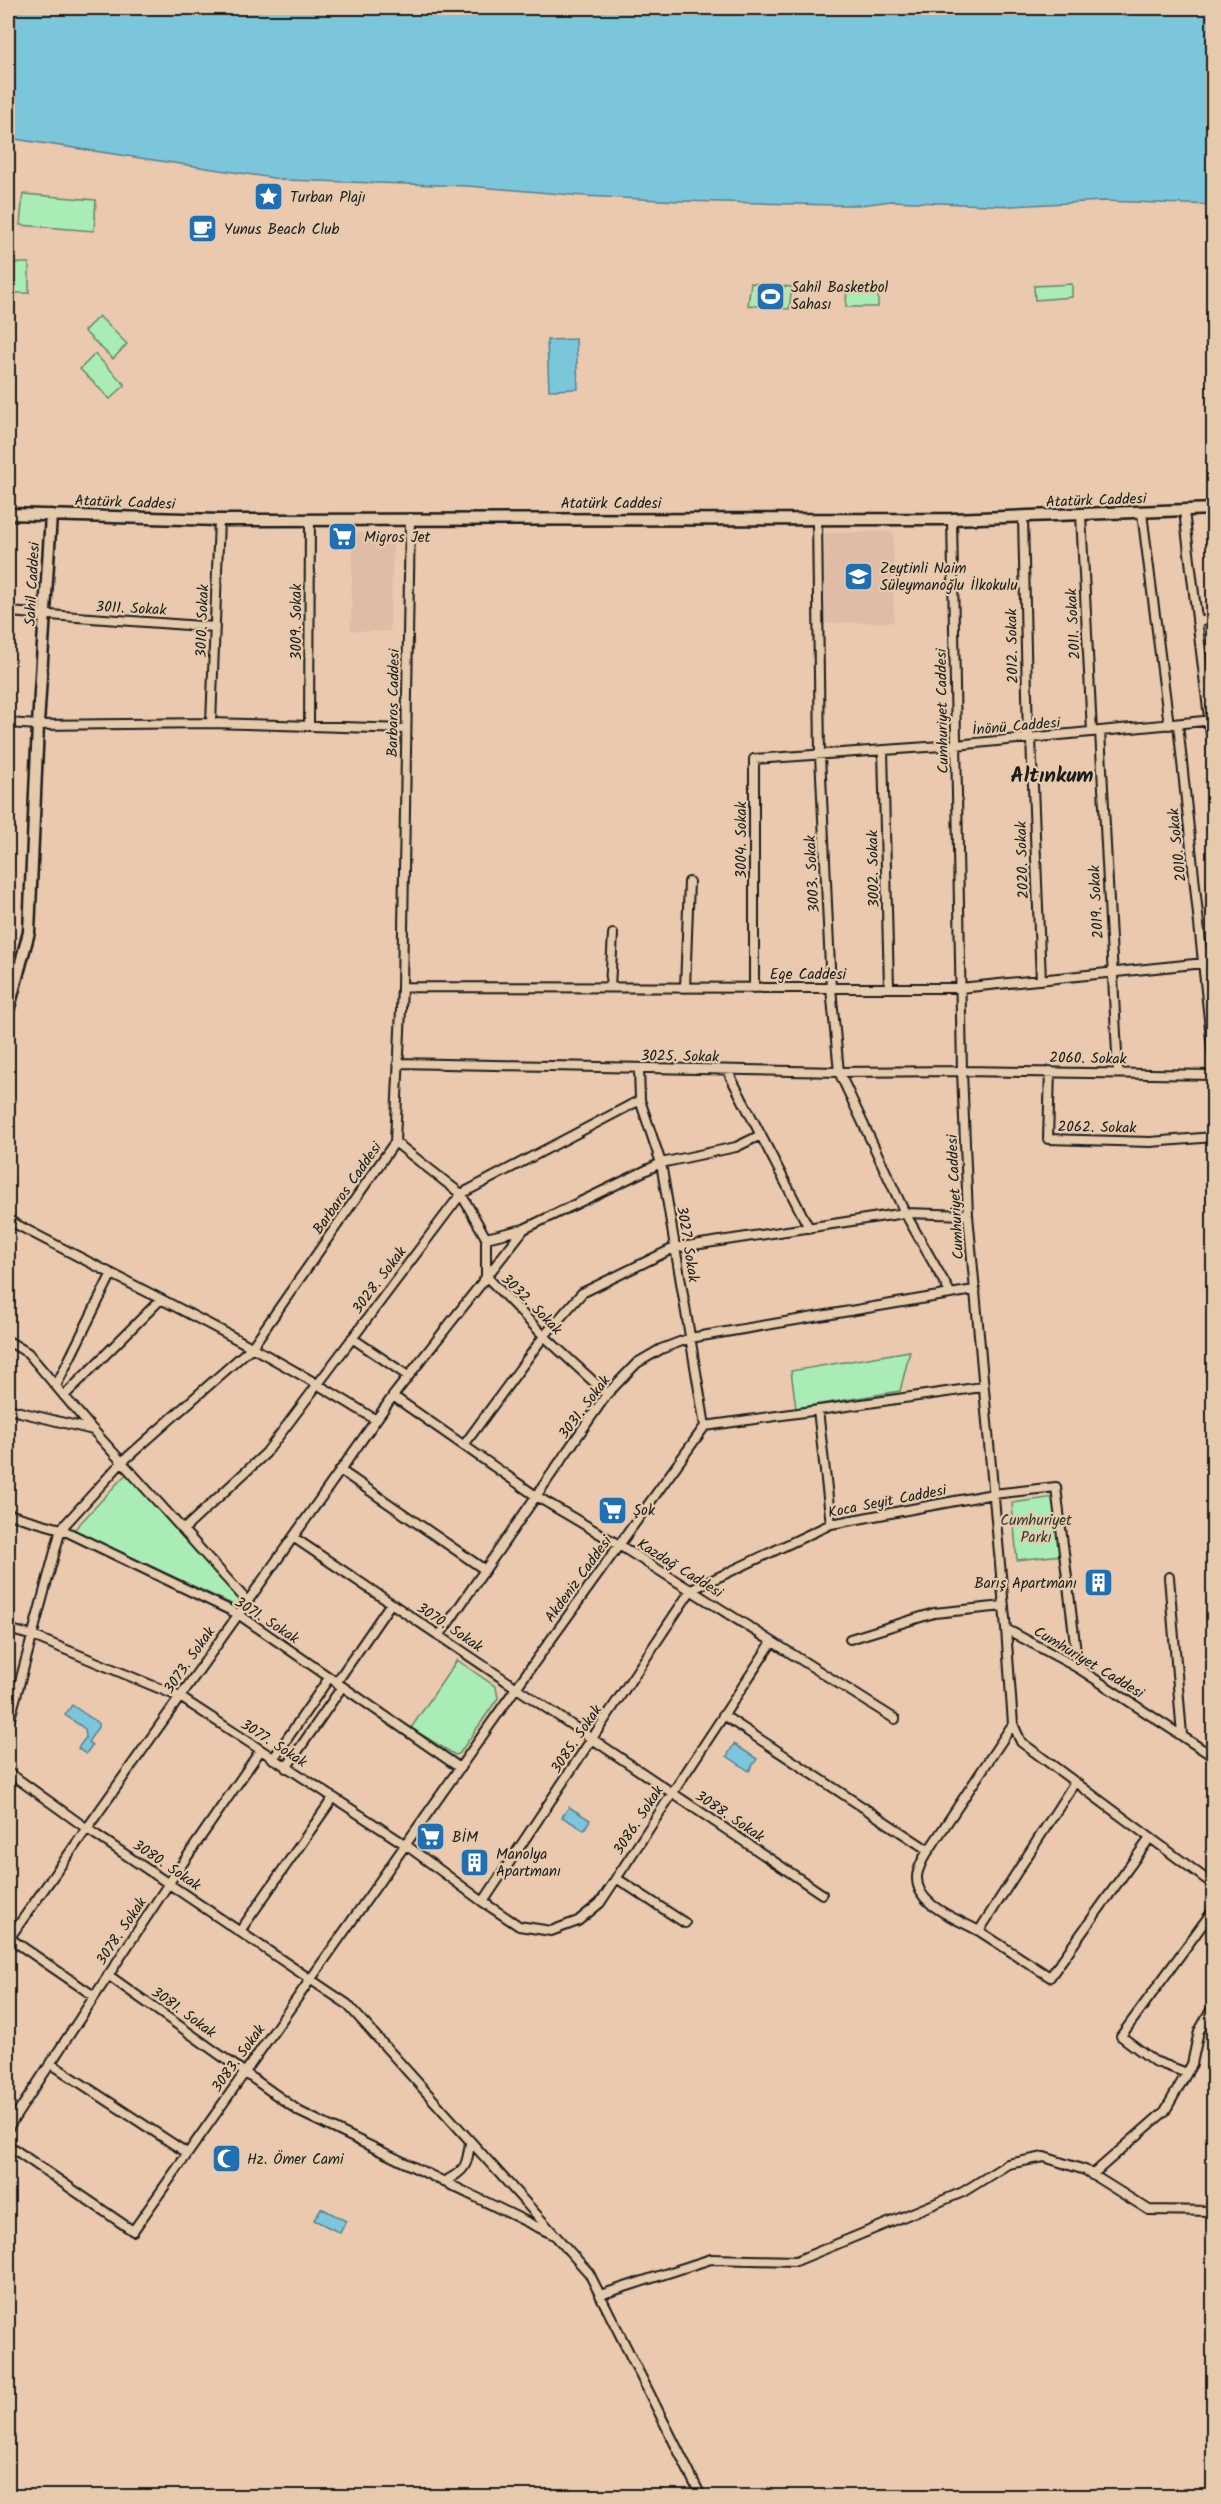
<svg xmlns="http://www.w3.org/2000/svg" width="1221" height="2504" font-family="Kalam,sans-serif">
  <rect width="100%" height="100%" fill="#eac9ae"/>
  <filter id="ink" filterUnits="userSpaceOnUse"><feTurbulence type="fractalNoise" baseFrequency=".0167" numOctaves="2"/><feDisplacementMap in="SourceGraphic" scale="12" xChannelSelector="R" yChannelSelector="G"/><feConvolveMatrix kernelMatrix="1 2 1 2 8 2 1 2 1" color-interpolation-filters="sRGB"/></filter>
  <g filter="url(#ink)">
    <path fill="#e0bba5" d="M893,532L894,622L825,623V533Z
      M353,533L393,534L390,631H351Z"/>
    <path fill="#aaecb6" stroke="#638469" stroke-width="1.5" d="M23,194L96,200L94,231L20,225Z
      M8,263H29V293H8Z
      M751,283L792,287L789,309L748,305Z
      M1072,284V297L1035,300L1034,286Z
      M847,285L878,286V307H846Z
      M99,316L127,344L113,359L84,331Z
      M95,354L125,385L110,399L80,369Z
      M910,1351L900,1391L796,1408L791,1371Z
      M126,1474L243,1598L236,1606L74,1530Z
      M1055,1497L1061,1555L1017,1560L1012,1503Z
      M457,1660L496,1687L498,1698L459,1754L455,1755L411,1728Z"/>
    <path fill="#7cc6dc" stroke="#56828f" stroke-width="1.5" d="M8,8H1213V205L1103,201L1012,206L891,201L861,205H834L679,201L584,196L468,186L286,180L8,138Z
      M576,339L578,389L549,390L547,340Z
      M72,1705L98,1723V1727L88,1742L92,1745L86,1754L78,1748L86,1737L85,1729L65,1715Z
      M734,1744L757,1759L749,1771L727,1756Z
      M569,1807L590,1820L584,1830L562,1817Z
      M321,2208L346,2221L340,2233L314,2220Z"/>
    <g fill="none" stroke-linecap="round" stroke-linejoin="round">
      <defs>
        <path id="street" d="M1184,511L1214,759
          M1142,513L1169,725
          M1081,515L1092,732
          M1023,517L1028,738
          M817,519L820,755L831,988L839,1072L905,1213L951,1294
          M952,519L962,1071L968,1215L1006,1629L1078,1668L1214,1757
          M8,612L215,627
          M1197,621L1214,619
          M8,723L38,725L211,723L406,729
          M211,723L219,520
          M1178,724L1214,1067
          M309,725L310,520
          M1100,731L1118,1072
          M1031,738L1041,980
          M883,751L889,987
          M402,987L960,988L1214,962
          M610,987L613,934
          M685,988L689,882
          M754,988V759L956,745L1214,720
          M398,1063L839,1072L962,1071L1214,1075
          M639,1069L640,1100L661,1163L705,1426
          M727,1070L809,1228
          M1050,1071L1048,1139L1150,1142L1214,1137
          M395,1142L461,1194L486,1238V1276L544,1336L607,1394
          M8,1220C131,1285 258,1345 376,1420
          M486,1238L524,1229L661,1163L736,1147L761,1135
          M352,1338L408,1376
          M8,1341L28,1353L93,1430L247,1601
          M56,1386L111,1275
          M64,1396L160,1300
          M393,1396L536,1496L619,1545L895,1719
          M8,1409L93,1430
          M818,1410L831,1524
          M464,1445L544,1336L582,1293L674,1248L905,1213L968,1215
          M340,1470L485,1570
          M8,1514L61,1529L238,1614L460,1768
          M183,1530L266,1453L461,1194L640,1100
          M293,1537L822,1894
          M1169,1577L1182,1735
          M8,1629L33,1636L180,1697L406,1845L483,1902L519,1926L551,1931L578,1921L600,1903L772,1642
          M1006,1629L1013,1724L1021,1742L1214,1885
          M439,1636L607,1394L637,1363L661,1349L690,1338L974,1290
          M850,1639L934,1613L1004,1606
          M336,1683L391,1603
          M723,1715L928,1850
          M8,1726L61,1529L122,1462L252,1347L395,1142L402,987L410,518
          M273,1759L329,1678
          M286,1768L342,1687
          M8,1772L86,1828L347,2004L589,2273L701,2496
          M1075,1782L979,1931L1050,1977L1150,1838
          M616,1878L685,1923
          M483,1902L691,1590L831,1524L993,1494L1056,1487L1078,1668
          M240,1931L333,1798
          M979,1931C958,1919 916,1906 917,1877C917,1871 921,1864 923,1859L1013,1724
          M8,1937L94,1996
          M8,1940L393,1396L524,1229
          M108,1975L300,2112L552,2234
          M50,2063L187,2153
          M1187,2073L1154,2061L1121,2036L1214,1909
          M8,2128L169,1883L260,1751
          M8,2145L133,2231L516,1688L705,1426L982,1387
          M1092,2175L1165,2111L1192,2064L1199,2031L1214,2005
          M443,2182C466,2171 467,2166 470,2142
          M600,2295L711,2259L796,2261L963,2192L1008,2164L1044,2157L1085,2170L1149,2210L1214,2211"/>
        <path id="secondary" d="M8,514L219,520L952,519L1214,509
          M8,1011L29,932L38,725L51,515"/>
      </defs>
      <use href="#street" stroke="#1c1c1c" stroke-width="12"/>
      <use href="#secondary" stroke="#1c1c1c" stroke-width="15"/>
      <use href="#street" stroke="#e5caac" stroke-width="8"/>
      <use href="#secondary" stroke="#e5caac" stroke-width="10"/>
    </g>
  </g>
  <defs>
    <symbol id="sight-square" viewBox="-11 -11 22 22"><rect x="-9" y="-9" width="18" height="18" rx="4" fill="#1f6fb2" stroke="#e5caac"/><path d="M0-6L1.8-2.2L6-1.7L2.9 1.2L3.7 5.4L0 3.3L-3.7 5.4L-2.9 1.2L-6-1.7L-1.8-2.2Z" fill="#fff"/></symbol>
    <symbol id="cafe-square" viewBox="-11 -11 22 22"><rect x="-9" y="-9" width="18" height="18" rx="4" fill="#1f6fb2" stroke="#e5caac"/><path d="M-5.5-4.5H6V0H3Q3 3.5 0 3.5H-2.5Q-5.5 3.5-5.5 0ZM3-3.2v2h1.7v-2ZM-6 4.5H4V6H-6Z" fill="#fff"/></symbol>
    <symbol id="stadium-square" viewBox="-11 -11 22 22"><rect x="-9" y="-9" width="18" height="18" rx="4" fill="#1f6fb2" stroke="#e5caac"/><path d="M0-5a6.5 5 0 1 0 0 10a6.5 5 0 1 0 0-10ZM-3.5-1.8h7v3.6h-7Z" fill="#fff"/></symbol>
    <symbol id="supermarket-square" viewBox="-11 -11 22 22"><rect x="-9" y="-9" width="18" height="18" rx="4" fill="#1f6fb2" stroke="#e5caac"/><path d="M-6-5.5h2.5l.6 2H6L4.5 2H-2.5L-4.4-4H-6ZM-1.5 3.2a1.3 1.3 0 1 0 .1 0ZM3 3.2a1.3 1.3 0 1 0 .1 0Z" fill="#fff"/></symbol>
    <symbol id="school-square" viewBox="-11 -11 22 22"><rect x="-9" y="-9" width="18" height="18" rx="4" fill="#1f6fb2" stroke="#e5caac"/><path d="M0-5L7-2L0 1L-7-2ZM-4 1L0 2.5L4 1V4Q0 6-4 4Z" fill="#fff"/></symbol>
    <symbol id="building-square" viewBox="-11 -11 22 22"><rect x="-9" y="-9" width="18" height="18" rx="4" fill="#1f6fb2" stroke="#e5caac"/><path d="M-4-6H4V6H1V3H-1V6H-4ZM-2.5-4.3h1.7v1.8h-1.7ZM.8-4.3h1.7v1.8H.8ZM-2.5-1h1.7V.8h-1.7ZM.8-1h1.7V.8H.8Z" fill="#fff"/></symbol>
    <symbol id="mosque-square" viewBox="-11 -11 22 22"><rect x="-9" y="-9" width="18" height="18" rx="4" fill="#1f6fb2" stroke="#e5caac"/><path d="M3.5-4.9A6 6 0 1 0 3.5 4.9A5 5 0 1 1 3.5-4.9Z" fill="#fff"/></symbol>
  </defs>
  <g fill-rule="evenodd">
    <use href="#sight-square" x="252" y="180" width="33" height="33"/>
    <use href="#cafe-square" x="186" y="212" width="33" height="33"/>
    <use href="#stadium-square" x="754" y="280" width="33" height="33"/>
    <use href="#supermarket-square" x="326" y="520" width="33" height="33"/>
    <use href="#school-square" x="842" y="560" width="33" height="33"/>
    <use href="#supermarket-square" x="596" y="1494" width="33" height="33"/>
    <use href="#building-square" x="1082" y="1566" width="33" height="33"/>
    <use href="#supermarket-square" x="414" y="1820" width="33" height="33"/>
    <use href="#building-square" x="458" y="1846" width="33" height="33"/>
    <use href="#mosque-square" x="210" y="2142" width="33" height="33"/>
  </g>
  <g text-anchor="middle" stroke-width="4.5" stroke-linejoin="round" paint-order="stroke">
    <g font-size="15" fill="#1c1c1c" stroke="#e5caac" text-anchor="start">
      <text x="290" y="202">Turban Plajı</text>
      <text x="224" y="234">Yunus Beach Club</text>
      <text x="791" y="292">Sahil Basketbol<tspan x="791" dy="17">Sahası</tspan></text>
      <text x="364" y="542">Migros Jet</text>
      <text x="880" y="573">Zeytinli Naim<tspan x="880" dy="17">Süleymanoğlu İlkokulu</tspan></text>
      <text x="633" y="1515">Şok</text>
      <text x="1077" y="1588" text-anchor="end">Barış Apartmanı</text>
      <text x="452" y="1842">BİM</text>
      <text x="496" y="1859">Manolya<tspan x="496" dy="17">Apartmanı</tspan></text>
      <text x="247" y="2164">Hz. Ömer Cami</text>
    </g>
    <g font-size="15" fill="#1c1c1c" stroke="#e5caac">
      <text transform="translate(1096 500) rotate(-2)" y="5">Atatürk Caddesi</text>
      <text transform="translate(125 502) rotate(2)" y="5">Atatürk Caddesi</text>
      <text x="611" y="508">Atatürk Caddesi</text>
      <text transform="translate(32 584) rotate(-87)" y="5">Sahil Caddesi</text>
      <text transform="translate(131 608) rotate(3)" y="5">3011. Sokak</text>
      <text transform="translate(202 621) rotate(-88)" y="5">3010. Sokak</text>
      <text transform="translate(296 622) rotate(-90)" y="5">3009. Sokak</text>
      <text transform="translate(1073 624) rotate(-93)" y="5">2011. Sokak</text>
      <text transform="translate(1012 646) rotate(-91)" y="5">2012. Sokak</text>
      <text transform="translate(393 703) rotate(-89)" y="5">Barbaros Caddesi</text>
      <text transform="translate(942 711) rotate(-91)" y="5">Cumhuriyet Caddesi</text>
      <text transform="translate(1016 726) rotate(-5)" y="5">İnönü Caddesi</text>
      <text transform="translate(741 840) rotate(-90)" y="5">3004. Sokak</text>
      <text transform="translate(1177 845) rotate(-96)" y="5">2010. Sokak</text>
      <text transform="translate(1022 860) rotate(-92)" y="5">2020. Sokak</text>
      <text transform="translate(873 869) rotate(-91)" y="5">3002. Sokak</text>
      <text transform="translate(812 874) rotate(-93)" y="5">3003. Sokak</text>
      <text transform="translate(1096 902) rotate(-93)" y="5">2019. Sokak</text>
      <text x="808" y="979">Ege Caddesi</text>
      <text transform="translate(680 1056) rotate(1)" y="5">3025. Sokak</text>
      <text transform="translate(1088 1058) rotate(1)" y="5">2060. Sokak</text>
      <text transform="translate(1097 1127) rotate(1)" y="5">2062. Sokak</text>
      <text transform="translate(347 1188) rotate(-55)" y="5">Barbaros Caddesi</text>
      <text transform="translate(955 1197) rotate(-93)" y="5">Cumhuriyet Caddesi</text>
      <text transform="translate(688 1244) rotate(81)" y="5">3027. Sokak</text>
      <text transform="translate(379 1280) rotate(-53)" y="5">3028. Sokak</text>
      <text transform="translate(532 1304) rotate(45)" y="5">3032. Sokak</text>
      <text transform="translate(584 1407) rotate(-53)" y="5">3031. Sokak</text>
      <text transform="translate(887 1501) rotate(-11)" y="5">Koca Seyit Caddesi</text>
      <text transform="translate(680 1568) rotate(32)" y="5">Kazdağ Caddesi</text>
      <text transform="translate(578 1579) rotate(-54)" y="5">Akdeniz Caddesi</text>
      <text transform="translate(267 1620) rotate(33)" y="5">3071. Sokak</text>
      <text transform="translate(450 1627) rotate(34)" y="5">3070. Sokak</text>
      <text transform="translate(189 1660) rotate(-55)" y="5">3073. Sokak</text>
      <text transform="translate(1089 1662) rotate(31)" y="5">Cumhuriyet Caddesi</text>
      <text transform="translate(576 1739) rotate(-56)" y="5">3085. Sokak</text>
      <text transform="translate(274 1743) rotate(33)" y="5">3077. Sokak</text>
      <text transform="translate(730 1816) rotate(34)" y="5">3088. Sokak</text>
      <text transform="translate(638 1820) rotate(-57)" y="5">3086. Sokak</text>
      <text transform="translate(167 1865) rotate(34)" y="5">3080. Sokak</text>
      <text transform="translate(121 1931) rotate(-56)" y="5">3078. Sokak</text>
      <text transform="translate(184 2012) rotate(36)" y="5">3081. Sokak</text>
      <text transform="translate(238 2058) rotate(-54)" y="5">3083. Sokak</text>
    </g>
    <g font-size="15" fill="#313b33" stroke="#e5caac">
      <text x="1036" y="1525">Cumhuriyet<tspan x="1036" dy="17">Parkı</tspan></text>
    </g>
    <g font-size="21" font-weight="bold" fill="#1c1c1c" stroke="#e5caac">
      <text x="1052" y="782">Altınkum</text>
    </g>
  </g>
  <rect width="1221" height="2504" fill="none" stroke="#e5caac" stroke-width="30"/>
  <rect x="15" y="15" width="1191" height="2474" fill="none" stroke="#1c1c1c" stroke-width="2" filter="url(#ink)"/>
</svg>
